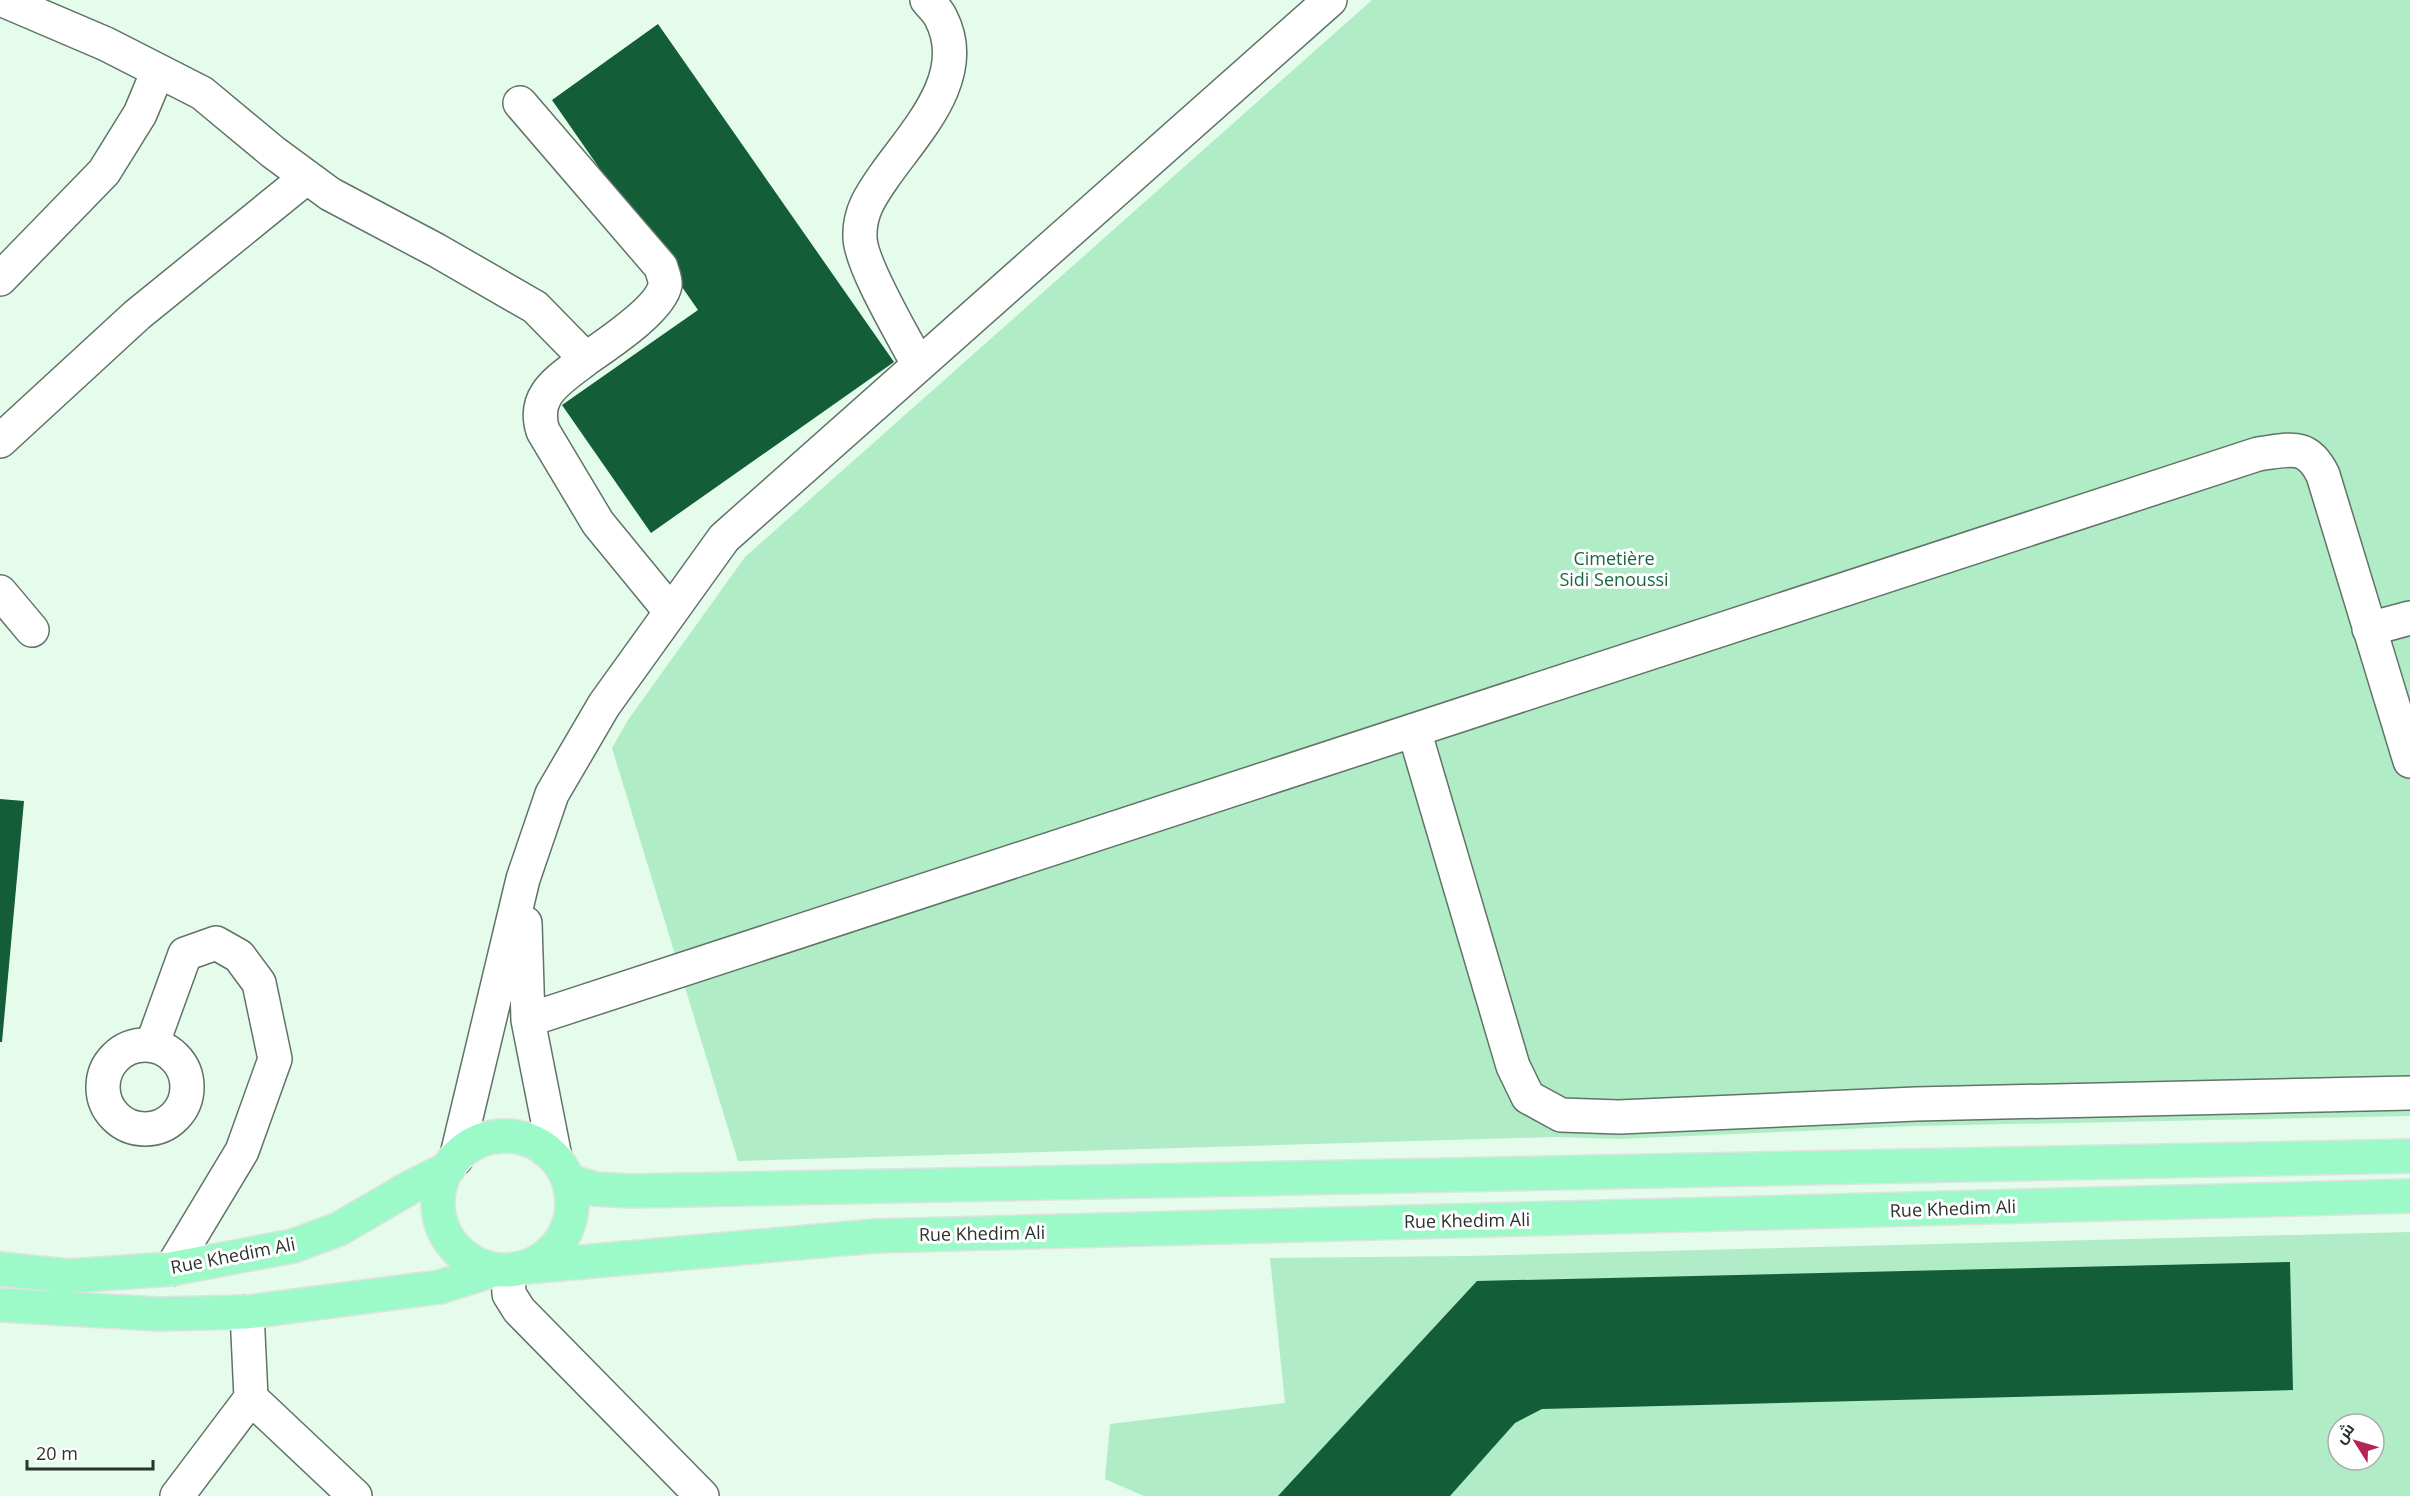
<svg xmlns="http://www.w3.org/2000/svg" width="2410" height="1496" font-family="'Open Sans',Cairo,sans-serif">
  <rect width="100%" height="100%" fill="#e5fbec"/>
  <path fill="#b0edc6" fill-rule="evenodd" d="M1372,0H2410V1116L1916,1126L1619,1139L1555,1137L738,1161L612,748L628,720L745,557Z
    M2410,1232V1496H1144L1105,1479L1110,1424L1285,1403L1270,1258L1467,1256ZM2338,1424H2374V1460H2338Z"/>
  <path fill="#135d39" d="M658,24L894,362L651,533L562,405L698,310L552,100Z
    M0,799L24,801L2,1042H0Z
    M2290,1262L2293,1390L1542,1409L1515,1423L1450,1496H1278L1477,1281Z"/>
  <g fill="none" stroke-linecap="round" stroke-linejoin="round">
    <defs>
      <path id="minor" d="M3,0L106,44L202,93L273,152L330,194L436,250L535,307L586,359C561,379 531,394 543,431L598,523L671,612
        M520,103L661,267C662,272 666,280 665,285C661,309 606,345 586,359
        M0,279L104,172L140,114L158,71
        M918,364C904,337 860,264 860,237C859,212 871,195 885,175C916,131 971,76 941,18C938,11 932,6 927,0
        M0,441L137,315L307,177
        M0,592L32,630
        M2369,629L2410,618
        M1414,730L1513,1066L1528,1097L1561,1115L1619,1117L1916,1104L2410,1093
        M525,923L528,1020L555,1157
        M528,1020L2258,454C2290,450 2307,442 2323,475L2410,761
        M152,1045L185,954L216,943L239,956L259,983L275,1059L242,1151L171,1269
        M103 1087a42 42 0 1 1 84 0a42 42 0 1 1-84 0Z
        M456,1159L523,879L552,794L604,705L724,538L1330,0
        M508,1270L509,1294L519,1310L702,1496
        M251,1398L355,1496
        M177,1496L251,1398L247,1312"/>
      <path id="major" d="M438 1203a67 67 0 1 1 134 0a67 67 0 1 1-134 0Z
        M569,1181L595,1189L631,1191L2410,1156
        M526,1267L875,1236L2410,1196
        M0,1269L69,1276L171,1269L293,1246L339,1229L411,1187L449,1168
        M0,1305L159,1314L247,1312L440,1287L493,1270"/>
    </defs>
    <use href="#minor" stroke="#607367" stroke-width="36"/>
    <use href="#major" stroke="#e1e2e2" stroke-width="36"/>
    <use href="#minor" stroke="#fff" stroke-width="33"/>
    <use href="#major" stroke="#9cf9c8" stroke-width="33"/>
  </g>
  <g text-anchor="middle" stroke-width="6" stroke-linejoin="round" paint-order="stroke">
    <g font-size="18" fill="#186740" stroke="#fff">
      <text x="1614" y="565">Cimetière<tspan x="1614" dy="21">Sidi Senoussi</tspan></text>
    </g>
    <g font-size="18" fill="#2b332e" stroke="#fff">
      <text transform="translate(1953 1209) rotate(-2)" y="6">Rue Khedim Ali</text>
      <text transform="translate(1467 1221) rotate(-1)" y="6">Rue Khedim Ali</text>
      <text transform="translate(982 1234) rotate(-1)" y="6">Rue Khedim Ali</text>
      <text transform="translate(233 1256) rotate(-11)" y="6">Rue Khedim Ali</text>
    </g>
  </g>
  <g transform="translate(2356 1442) rotate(307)"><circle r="28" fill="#ffffff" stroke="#aaadab" stroke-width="1.5"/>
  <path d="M0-4.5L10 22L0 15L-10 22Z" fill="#b42455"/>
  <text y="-9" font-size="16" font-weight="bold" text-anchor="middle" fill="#2b332e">ش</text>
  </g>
  <path d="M27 1460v9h126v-9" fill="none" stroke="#2b332e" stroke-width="3"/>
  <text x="36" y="1460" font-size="18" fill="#2b332e" stroke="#ffffff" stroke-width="4.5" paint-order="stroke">20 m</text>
</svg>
